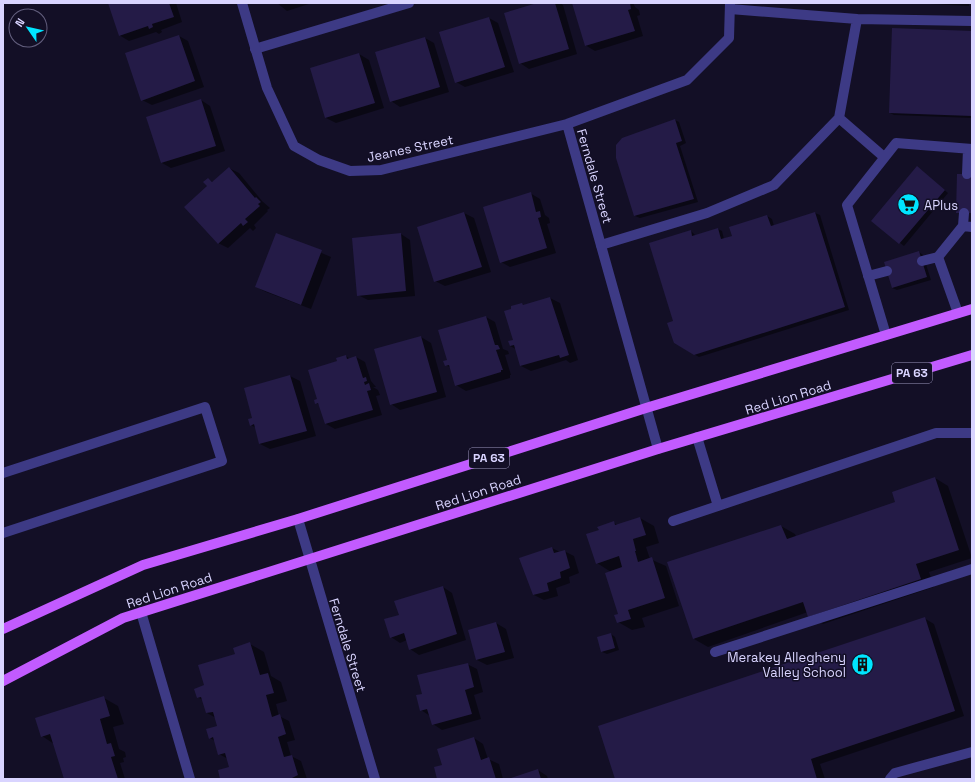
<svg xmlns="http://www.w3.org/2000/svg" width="975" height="782" font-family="'Space Grotesk',sans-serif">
  <rect width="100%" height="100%" fill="#130f26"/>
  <path fill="#0007" d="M109,3H176L182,22L161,30L162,32L159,34L156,32L129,41L119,35Z
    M277,3H312L287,11Z
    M540,3H560L563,5L577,54L529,69L520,63Z
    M573,3H633L635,7L639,10L640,15L637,16L643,36L595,51L585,45Z
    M912,3H969V6Z
    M489,18L498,23L514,72L465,87L456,82Z
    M972,32V118L894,115L890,113Z
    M179,36L188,41L204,87L152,105L142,100Z
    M425,38L434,43L449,92L400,107L391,101Z
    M359,54L369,60L384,108L336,123L326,118Z
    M201,100L210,106L225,151L171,168L162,163L147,118Z
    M675,120L679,122L686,143L680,146L698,202L640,218L635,216Z
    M229,168L239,173L262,201L270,208L267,210L268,211L254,225L256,228L253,231L250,228L228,248L218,243L208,179L213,182Z
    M921,170L948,193L904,246L872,221Z
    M530,193L540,199L545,215L549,218L550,223L547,224L556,253L510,267L501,262Z
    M464,213L474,218L491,272L445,286L435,281Z
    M815,213L820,215L849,310L699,357L674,343V322L691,231L696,236L718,229L722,231L724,239L733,236L767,216L772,219L774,226Z
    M277,234L331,257L311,309L266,292L256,287Z
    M401,234L410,240L415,296L368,300L358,295Z
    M919,252L923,255L931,280L897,290L892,288Z
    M550,298L560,303L578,360L570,363L566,360L531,371L521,366L516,349L510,346L514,341L512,309L522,304L525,306Z
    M486,317L495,322L503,349L508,351L509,354L505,355L511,375H510V378L466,391L456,385L451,368L446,365Z
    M421,337L431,343L446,397L400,410L391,404Z
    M346,356L350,359L356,357L365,362L371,381L376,387H373L378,390L380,395L376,396L382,415L335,429L326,424L320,406L315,401L318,400L338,361Z
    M290,376L300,381L316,436L270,449L260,444L256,428L251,425L253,419L245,389Z
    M935,478L948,486L972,558L929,572L934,587L823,624L809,616L808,612L708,647L694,639L781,526L795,534L796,537L897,503Z
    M640,518L654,526L659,543L646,547L650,559L666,566L679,606L642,618L645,627L632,630L618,622L619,614L611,572L597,563L600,531L614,523L618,525Z
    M552,548L560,552L564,551L574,556L579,573L569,577L570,583L556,588L558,596L544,600L534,595L520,558Z
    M443,587L452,593L466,640L419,655L410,649L407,640L400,643L391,637L400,615Z
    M924,618L934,624L964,716L820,764L825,779H616Z
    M496,623L506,629L514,658L487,665L477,660L469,631Z
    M611,634L615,637L619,650L607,654L602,652Z
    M250,644L264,652L271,676L281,682L287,701L276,704L279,716L289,721L295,740L287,742L291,756L301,761L307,779H221L230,768L228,759L219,754L215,741L210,738L218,727L216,718L207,713L203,700L197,697L236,655Z
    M467,664L477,669L483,692L474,695L481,719L442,730L433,724L430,716L421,710L423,694Z
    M104,698L118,706L124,724L113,727L119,749L125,752L126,757L123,758L124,762L120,763L125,779H65L54,744L42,736Z
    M474,738L483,744L488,759L499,764L503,779H438Z
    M538,770L547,776L548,779H512Z"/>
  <path fill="#241b47" d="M108,3H169L174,17L152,24L153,27L149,29L148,26L119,36Z
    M537,3H555L569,49L519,64L504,13Z
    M572,3H630L631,9L628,10L635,31L585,46Z
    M489,17L505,67L455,83L439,32Z
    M892,28L972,31V116L889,113Z
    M179,35L195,81L141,101L125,53Z
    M425,37L440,87L390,102L375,52Z
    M359,53L375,103L325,118L310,68Z
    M201,99L216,146L161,163L146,117Z
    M675,119L682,141L676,143L694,199L634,216L616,158V145L622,138Z
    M917,166L945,190L899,244L871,221Z
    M229,167L255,198L256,197L261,202L258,204L260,206L245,219L248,222L243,226L241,223L218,244L184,207L207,186L203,182L208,178L212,182Z
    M957,174H972V213H956Z
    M531,192L536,212L540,211L541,217L538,218L547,248L500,263L483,207Z
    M464,212L482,267L434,282L417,227Z
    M815,212L845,307L694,355L674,343L667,323L673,321L649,243L691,230L692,236L718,228L721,239L732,236L729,227L767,215L771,226Z
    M276,233L322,250L301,305L255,287Z
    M401,233L406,291L357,296L352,238Z
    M919,251L927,277L892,288L884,262Z
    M550,297L569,355L560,358L559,355L520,366L514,345L510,346L508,341L513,340L504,311L511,309V306L522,303L523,305Z
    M486,316L495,345H498L500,349L496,350L503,370H501V372L455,386L449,365L445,366L443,361L447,360L438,330Z
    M421,336L437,392L390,405L374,349Z
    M346,355L347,359L356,356L363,378L366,377L367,381L364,382L365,385L369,383L371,390L367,391L373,410L325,424L318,403L315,404L314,400L317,399L308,370L337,361L336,358Z
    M290,375L307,431L259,444L254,424L250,426L248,419L252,418L244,388Z
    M935,477L959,550L916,564L921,579L808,617L803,602L693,639L667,562L781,525L787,539L895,502L892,492Z
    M640,517L646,535L633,539L636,551H635L638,562L652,557L665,598L628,610L631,619L617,623L614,615L618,614L605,573L622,567L619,556L596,564L586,534L599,530L597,527L614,521L615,525Z
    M552,547L554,553L565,550L570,568L560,572L561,578L547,583L549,591L533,595L519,558Z
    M443,586L457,634L409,650L404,633L390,638L384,619L399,615L394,601Z
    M925,617L955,711L811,759L817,779H615L598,726Z
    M496,622L505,652L476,660L468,630Z
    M611,633L615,648L601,652L597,637Z
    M250,642L260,675L268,673L274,693L266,695L272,717L280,714L286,734L278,737L284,757L292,755L298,775L290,779H220L218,770L229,767L225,753L218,755L213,737L209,739L206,729L217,726L213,712L206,713L201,697L197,698L194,689L204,685L198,665L235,654L233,648Z
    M468,663L474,687L465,690L472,714L432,725L427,709L420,711L416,695L422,694L417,675Z
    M104,696L110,716L100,719L107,744L111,743L115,756L111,757L118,779H64L50,734L41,737L35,718Z
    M474,737L481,760L489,757L496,779H437L434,767L442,765L437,749Z
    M538,769L541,779H508Z"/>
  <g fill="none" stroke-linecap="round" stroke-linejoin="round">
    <path stroke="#3d3a85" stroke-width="10" d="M730,9L857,19L839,118L884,157
      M857,19L972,21
      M255,49L409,3
      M967,174L968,149
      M963,226L964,213
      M601,245L707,213L774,185L839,118
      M922,261L938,257
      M868,276L887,271
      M958,313L938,257L963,226L972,227
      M886,335L847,205L896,143L972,149
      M697,437L718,506
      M3,473L205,407L222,461L3,533
      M673,521L936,433H972
      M141,612L190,779
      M715,652L972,569
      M890,779L895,773L972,752"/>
    <path stroke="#3d3a85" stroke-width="10" d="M242,3L267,88L294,146L319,160L350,171L381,170L567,124L687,80L729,38L730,3
      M567,124L658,449
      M298,519L375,779"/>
    <path stroke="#c25bff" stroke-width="10" d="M3,629L143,565L298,519L646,408L972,309
      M3,681L123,618L658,449L972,355"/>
  </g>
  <defs>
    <symbol id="supermarket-disc" viewBox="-11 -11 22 22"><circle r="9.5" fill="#00e5ff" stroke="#130f26"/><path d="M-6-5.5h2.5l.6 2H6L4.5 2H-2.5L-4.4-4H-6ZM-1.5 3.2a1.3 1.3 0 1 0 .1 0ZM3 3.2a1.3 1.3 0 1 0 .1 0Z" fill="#111"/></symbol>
    <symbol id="building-disc" viewBox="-11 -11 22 22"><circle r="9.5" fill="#00e5ff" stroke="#130f26"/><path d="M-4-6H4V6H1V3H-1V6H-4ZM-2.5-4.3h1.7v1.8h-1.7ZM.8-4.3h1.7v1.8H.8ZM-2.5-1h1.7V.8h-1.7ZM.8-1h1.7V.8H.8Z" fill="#111"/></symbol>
  </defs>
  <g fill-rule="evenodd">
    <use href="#supermarket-disc" x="896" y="192" width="25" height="25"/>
    <use href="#building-disc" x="850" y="652" width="25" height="25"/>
  </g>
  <g text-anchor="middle" stroke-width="3" stroke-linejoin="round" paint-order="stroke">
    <g fill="#130f26" stroke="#9e99be" stroke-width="1">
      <rect x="892" y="363" width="40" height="20" rx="3"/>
      <rect x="469" y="448" width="40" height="20" rx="3"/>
    </g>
    <g font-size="12" font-weight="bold" fill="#d9d4ff">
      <text x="912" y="377">PA 63</text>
      <text x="489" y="462">PA 63</text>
    </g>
    <g font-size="13" fill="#d9d4ff" stroke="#130f26">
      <text transform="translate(410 148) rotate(-12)" y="5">Jeanes Street</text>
      <text transform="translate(595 176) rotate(74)" y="5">Ferndale Street</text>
      <text transform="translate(788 397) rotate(-17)" y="5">Red Lion Road</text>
      <text transform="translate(478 492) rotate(-18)" y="5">Red Lion Road</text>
      <text transform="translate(169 590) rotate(-18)" y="5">Red Lion Road</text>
      <text transform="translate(348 645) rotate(73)" y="5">Ferndale Street</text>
    </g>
    <g font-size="13" fill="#d9d4ff" stroke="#130f26" text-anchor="start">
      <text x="924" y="210">APlus</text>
      <text x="846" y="662" text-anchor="end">Merakey Allegheny<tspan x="846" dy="15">Valley School</tspan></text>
    </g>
  </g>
  <rect width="975" height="782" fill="none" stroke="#d9d4ff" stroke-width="8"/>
  <g transform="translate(28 28) rotate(304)"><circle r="19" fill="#130f26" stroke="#625e7d"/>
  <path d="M0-3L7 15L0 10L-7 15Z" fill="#00e5ff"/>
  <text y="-6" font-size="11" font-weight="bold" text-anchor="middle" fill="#d9d4ff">N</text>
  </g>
</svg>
